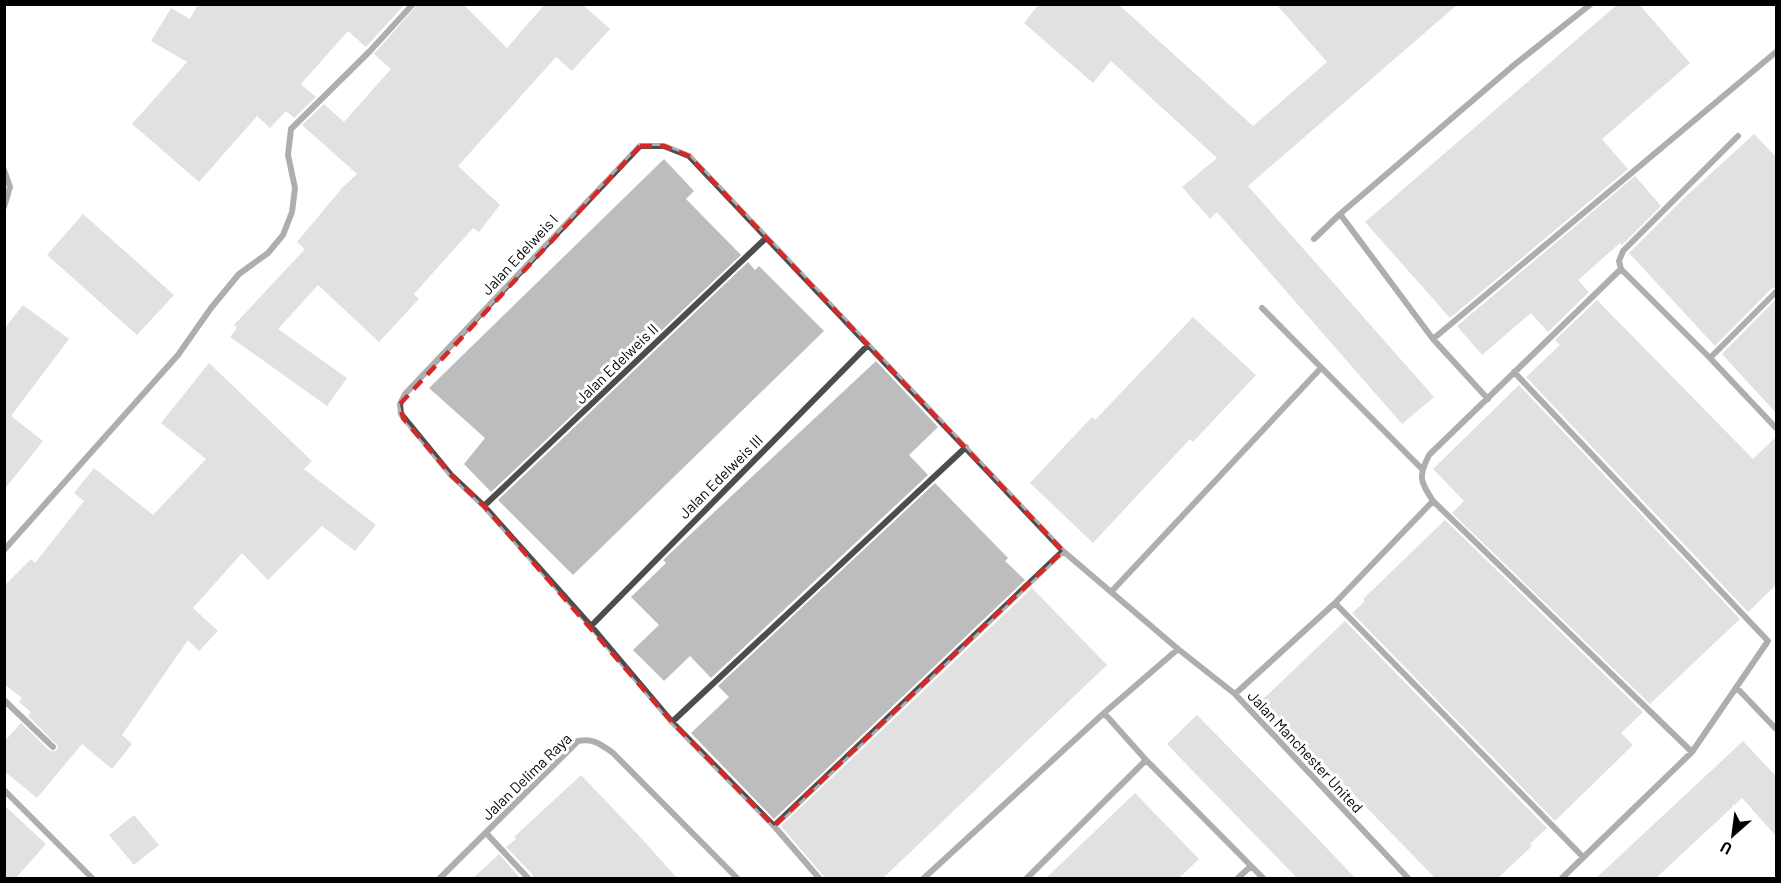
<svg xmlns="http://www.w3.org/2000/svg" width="1781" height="883" font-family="Barlow,sans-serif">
  <rect width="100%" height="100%" fill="#fff"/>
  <path fill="#bdbdbd" d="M198,4H405L366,47L348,31L301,84L316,97L294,118L286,111L270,128L257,116L199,182L132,124L187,62L151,41L171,8L190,19Z
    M418,4H463L507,48L545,4H582L610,29L572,71L556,57L458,166L500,205L479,232L473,228L414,294L419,299L379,342L318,285L278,329L347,378L327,406L230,337L237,328L234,325L305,249L297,242L342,188L357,174L302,125L324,104L344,122L391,69L374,54Z
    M1039,4H1118L1253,126L1327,62L1276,4H1458L1248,186L1434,397L1402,424L1217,212L1210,219L1182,187L1217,158L1111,61L1093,83L1024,23Z
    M1618,4H1639L1690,63L1602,139L1628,169L1450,318L1365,222Z
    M1754,134L1776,157V287L1772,288L1715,346L1629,253L1683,199Z
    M664,159L694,191L686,199L741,255L491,492L464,464L485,438L429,388Z
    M1635,176L1661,206L1622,245L1620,243L1578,280L1589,292L1548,332L1531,313L1482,355L1457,326Z
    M83,214L174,295L137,335L47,255Z
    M748,262L755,270L759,266L824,331L573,575L498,500Z
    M1776,299V413L1722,354Z
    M1597,300L1753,459L1776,437V585L1748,612L1526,377L1560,345L1555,340Z
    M23,305L69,339L11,416L43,441L4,490V329Z
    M1193,317L1256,375L1193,442L1190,439L1093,543L1030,483L1092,417L1095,420Z
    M876,361L938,427L909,455L928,475L711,678L690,656L664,681L633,650L659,625L631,597L666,563L663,560L679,545Z
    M209,363L312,461L304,469L376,525L355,551L322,526L268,580L242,553L193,608L218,631L199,651L188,640L122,735L132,744L112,769L82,744L37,798L4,771V742L21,723L50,751H56L58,746L28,716L31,712L19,702L22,698L4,684V586L31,559L35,563L84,501L74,493L94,468L153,515L206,459L161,423Z
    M1519,385L1740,619L1650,704L1452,513L1464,501L1433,469Z
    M935,483L1008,558L1005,561L1025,580L774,819L691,733L729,697L718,686Z
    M1445,520L1643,712L1621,733L1633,745L1555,821L1352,613L1365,601L1363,599Z
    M1032,588L1107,665L882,879H826L781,826Z
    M1345,621L1547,828L1530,844L1532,846L1497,879H1436L1262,700Z
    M1197,715L1300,820L1356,879H1298L1186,764L1167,744Z
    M1743,741L1776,776V836L1742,798L1655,879H1595Z
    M581,775L642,839L678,879H533L532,874L506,847L516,839L514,837Z
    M1135,793L1199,859L1178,879H1045Z
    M4,805L46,844L15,879H4Z
    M134,815L159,845L134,865L109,835Z
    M499,854L521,879H472Z"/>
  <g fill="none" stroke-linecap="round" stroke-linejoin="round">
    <path stroke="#4d4d4d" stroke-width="6" d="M4,170L10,187L4,207
      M1340,214L1433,339L1488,399
      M1314,239L1340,214L1514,65L1591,4
      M1621,269L1619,261L1623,251L1738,136
      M1262,308L1423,470
      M1433,339L1776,52
      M1710,358L1776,292
      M1514,372L1768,641L1692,752L1562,878
      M1433,501L1692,752
      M484,506L766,238
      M4,550L178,355L211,308L239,274L268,253L283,235L292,212L295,188L288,155L291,129L370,51L413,4
      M1112,591L1321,368
      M1335,603L1583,857
      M591,626L868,345
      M1737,688L1776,729
      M1235,694L1335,603L1433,501C1420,481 1418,477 1429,455L1621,269L1710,358L1776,428
      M4,700L53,747
      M1104,713L1146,760L1263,878
      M672,722L966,447
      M4,790L92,878
      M774,826L1063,551
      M486,833L528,878
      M440,878L578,741C593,738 600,744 612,752L737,878
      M819,878L774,826L672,722L591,626L484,506L451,475L401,414L400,404L405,394L640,146H664L689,156L1063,551L1178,649L1235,694L1408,878
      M924,878L1104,713L1178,649
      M1027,878L1146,760
      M1238,878L1251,866"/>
  </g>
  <path d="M0 0H1781V883H0ZM640,146H664L689,156L1063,551L774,826L672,722L484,506L451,475L403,418L400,404Z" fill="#fff" fill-opacity=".55" fill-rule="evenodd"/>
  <path fill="none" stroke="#d62828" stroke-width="4.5" stroke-dasharray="12 8" stroke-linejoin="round" d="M640,146H664L689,156L1063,551L774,826L672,722L484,506L451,475L403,418L400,404Z"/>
  <g text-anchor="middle" stroke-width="6" stroke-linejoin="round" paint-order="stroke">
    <g font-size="15" fill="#000" stroke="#fff">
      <text transform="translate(520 255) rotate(-47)" y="5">Jalan Edelweis I</text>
      <text transform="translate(617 364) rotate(-44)" y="5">Jalan Edelweis II</text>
      <text transform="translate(721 477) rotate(-45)" y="5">Jalan Edelweis III</text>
      <text transform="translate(1305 752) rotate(47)" y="5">Jalan Manchester United</text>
      <text transform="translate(527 777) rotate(-44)" y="5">Jalan Delima Raya</text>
    </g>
  </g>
  <rect width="1781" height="883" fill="none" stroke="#000000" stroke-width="12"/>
  <g transform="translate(1733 835) rotate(208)" stroke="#ffffff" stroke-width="4.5" paint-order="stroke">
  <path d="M0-4.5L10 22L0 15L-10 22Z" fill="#000000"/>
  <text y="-9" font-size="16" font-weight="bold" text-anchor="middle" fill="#000000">U</text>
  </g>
</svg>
